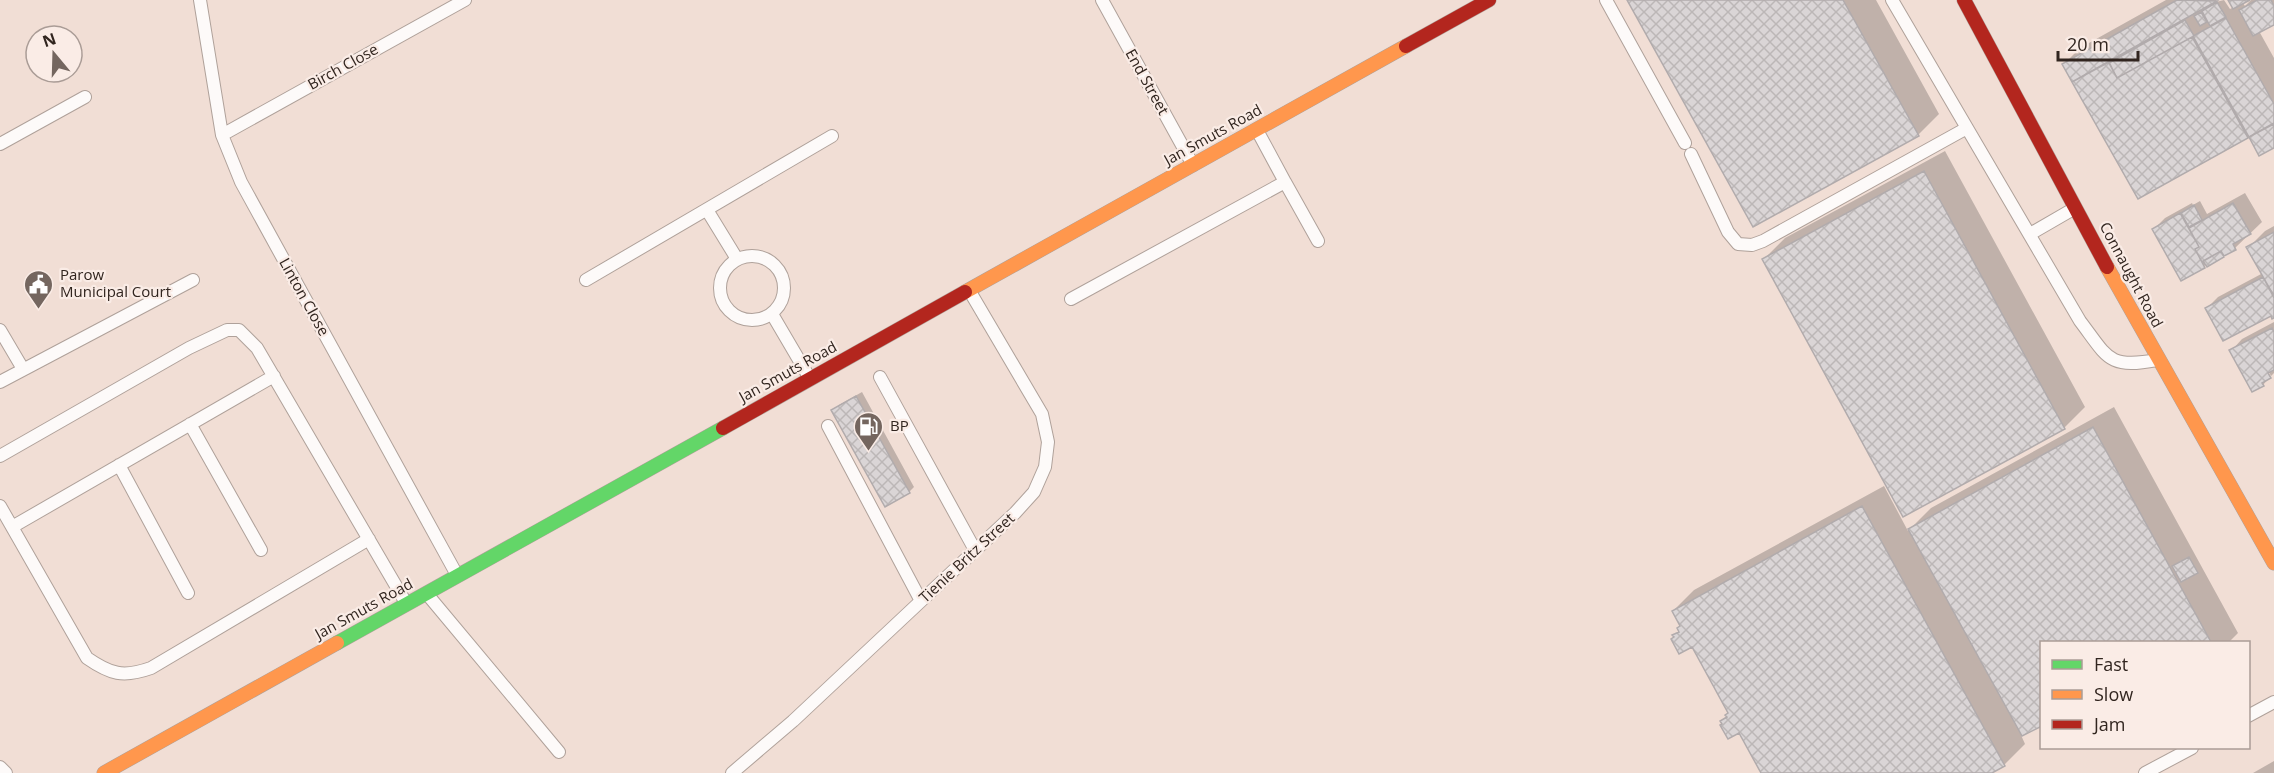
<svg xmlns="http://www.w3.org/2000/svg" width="2274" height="773" font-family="'Open Sans',sans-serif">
  <defs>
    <pattern id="building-cross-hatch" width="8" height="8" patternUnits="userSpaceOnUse" patternTransform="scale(1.5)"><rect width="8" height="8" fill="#dad5d6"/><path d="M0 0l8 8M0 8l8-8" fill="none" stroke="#bcb7b7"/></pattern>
  </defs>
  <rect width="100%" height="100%" fill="#f1ded5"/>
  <path fill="#0003" fill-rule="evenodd" d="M1629,0H1876L1939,114L1918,135Z
    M2166,0H2216V2L2224,0L2230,9L2234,7L2230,0H2248L2243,3L2245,6L2251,0H2274V23L2259,31L2274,58V146L2260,154L2249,135L2138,197L2064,64L2080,48ZM2114,57L2116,60L2097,70V67Z
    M1945,151L2085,407L2064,428L1764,259L1785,238Z
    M2245,193L2262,222L2235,248L2181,279L2154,229L2165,218L2192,203L2193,205L2200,201L2207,214Z
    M2274,226V316L2271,314L2207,308L2218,297L2263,273L2248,248L2265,231Z
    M2274,322V373L2271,376L2266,366L2269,378L2263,385L2231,351L2242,339Z
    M862,392L914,487L909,492L833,410L839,405Z
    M2114,407L2238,633L2229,642H2042V724L2021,735L2025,744L2004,765L1989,773H1763L1740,731L1723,723L1722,721L1729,713L1692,645L1675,637L1682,625L1673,611L1694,590L1884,486L1908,531L1931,508Z
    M2274,761V773H2253Z"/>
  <path fill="url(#building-cross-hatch)" stroke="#b1abac" stroke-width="1.5" d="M1627,0H1843L1919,136L1753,227Z
    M2177,0L2217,1L2072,82L2062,64Z
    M2228,0H2250L2233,9Z
    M2257,0H2271L2274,6V25L2253,36L2239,10Z
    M2217,2L2226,17L2210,26L2202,11Z
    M2201,12L2207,22L2200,26L2194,16Z
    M2226,18L2274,104V123L2249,137L2193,36Z
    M2185,20L2194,36L2117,78L2109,63Z
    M2192,37L2248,138L2138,199L2072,82L2109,62L2117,78Z
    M2274,124V148L2259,156L2249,137Z
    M1924,171L2065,429L1903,517L1762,259Z
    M2233,203L2251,234L2233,244L2236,250L2224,256L2221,251L2202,262L2195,249L2199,247L2189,228Z
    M2194,205L2202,220L2189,227L2181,213Z
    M2180,213L2199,247L2195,249L2205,268L2181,281L2152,229Z
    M2274,232V296L2246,247Z
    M2221,251L2224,257L2207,267L2203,261Z
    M2263,277L2274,298V318L2272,319L2271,316L2223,341L2205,308Z
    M2272,328L2274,332V370L2268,373L2271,378L2262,383L2264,386L2252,392L2229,350Z
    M856,396L910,493L885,507L831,410Z
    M2093,427L2211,642H2042V726L2022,736L1908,529Z
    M1862,506L2005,766L1992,773H1761L1739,733L1728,739L1720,725L1722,724L1720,721L1727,717L1725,715L1728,713L1692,647L1679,654L1671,639L1674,637L1672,635L1679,632L1677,628L1680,626L1672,611Z
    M2189,557L2198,573L2181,582L2172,566Z"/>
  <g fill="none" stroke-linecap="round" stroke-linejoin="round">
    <defs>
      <path id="lane" d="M200,0L222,135L241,182L457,575
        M1102,0L1193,165
        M1606,0L1685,143
        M1892,0L2080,321C2108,358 2108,369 2157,360
        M222,135L465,0
        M0,144L85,97
        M1691,154L1728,232L1738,244L1752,245L1763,241L1967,128
        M1285,182L1318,241
        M707,210L737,259
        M2030,234L2075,208
        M720 288a32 32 0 1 1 64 0a32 32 0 1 1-64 0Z
        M586,280L832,136
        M1071,299L1285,182L1258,132
        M772,314L809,377
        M0,330L23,369
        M880,377L975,550
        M0,382L193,280
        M190,424L261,550
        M828,426L921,601
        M0,456L189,348L227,330H239L257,348L406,603
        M119,465L188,593
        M0,506L87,658C110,674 123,678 151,668L369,539
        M12,527L274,376
        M427,594L559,752
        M2248,716L2274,702
        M0,767L6,773
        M732,773L793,721L921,601L1015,513L1034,492L1045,467L1048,442L1042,414L969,290
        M2145,773L2192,748"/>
      <path id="fast" d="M337,643L723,428"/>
      <path id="slow" d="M2107,267L2274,563
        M965,292L1406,46
        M104,773L337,643"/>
      <path id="jam" d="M1964,0L2107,267
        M1406,46L1489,0
        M723,428L965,292"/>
    </defs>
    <use href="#lane" stroke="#afa19a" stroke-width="14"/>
    <use href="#fast" stroke="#afa19a" stroke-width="15"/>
    <use href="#slow" stroke="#afa19a" stroke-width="15"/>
    <use href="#jam" stroke="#afa19a" stroke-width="15"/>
    <use href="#lane" stroke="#fdfaf9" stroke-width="12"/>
    <use href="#fast" stroke="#63d668" stroke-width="14"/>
    <use href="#slow" stroke="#ff974d" stroke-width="14"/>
    <use href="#jam" stroke="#b3261e" stroke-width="14"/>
  </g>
  <defs>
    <symbol id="civic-pin" viewBox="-11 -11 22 30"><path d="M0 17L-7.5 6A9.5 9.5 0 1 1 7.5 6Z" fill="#74665f" stroke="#faece6"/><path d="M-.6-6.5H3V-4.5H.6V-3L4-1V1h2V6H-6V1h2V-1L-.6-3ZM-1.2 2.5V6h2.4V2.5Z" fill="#fff"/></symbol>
    <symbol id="fuel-pin" viewBox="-11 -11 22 30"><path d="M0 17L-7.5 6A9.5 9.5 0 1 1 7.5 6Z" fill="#74665f" stroke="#faece6"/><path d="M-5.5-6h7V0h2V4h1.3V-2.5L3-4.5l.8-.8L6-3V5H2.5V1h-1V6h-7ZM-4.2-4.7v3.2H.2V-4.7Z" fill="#fff"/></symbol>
  </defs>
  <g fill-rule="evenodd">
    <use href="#civic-pin" x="22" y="268" width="33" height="45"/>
    <use href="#fuel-pin" x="852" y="410" width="33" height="45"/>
  </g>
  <g text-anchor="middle" stroke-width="4.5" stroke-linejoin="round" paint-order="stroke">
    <g font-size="15" fill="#31251f" stroke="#faece6">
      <text transform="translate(343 67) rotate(-29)" y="5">Birch Close</text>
      <text transform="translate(1147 82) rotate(61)" y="5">End Street</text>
      <text transform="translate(1213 135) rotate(-29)" y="5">Jan Smuts Road</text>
      <text transform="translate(2131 275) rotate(62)" y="5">Connaught Road</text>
      <text transform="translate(304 297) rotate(61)" y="5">Linton Close</text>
      <text transform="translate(788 372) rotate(-29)" y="5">Jan Smuts Road</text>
      <text transform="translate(967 558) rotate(-43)" y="5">Tienie Britz Street</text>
      <text transform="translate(364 609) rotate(-29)" y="5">Jan Smuts Road</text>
    </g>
    <g font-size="15" fill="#31251f" stroke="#faece6" text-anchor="start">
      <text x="60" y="280">Parow<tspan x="60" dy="17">Municipal Court</tspan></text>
      <text x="890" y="431">BP</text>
    </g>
  </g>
  <rect x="2040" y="641" width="210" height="108" fill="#faece6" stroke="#aa9c96" stroke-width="1.5"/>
  <rect x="2052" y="660" width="30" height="9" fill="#63d668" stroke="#aa9c96" stroke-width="1.5"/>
  <text x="2094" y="671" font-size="18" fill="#31251f">Fast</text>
  <rect x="2052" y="690" width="30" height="9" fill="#ff974d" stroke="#aa9c96" stroke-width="1.5"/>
  <text x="2094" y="701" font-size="18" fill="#31251f">Slow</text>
  <rect x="2052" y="720" width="30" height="9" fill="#b3261e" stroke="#aa9c96" stroke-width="1.5"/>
  <text x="2094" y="731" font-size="18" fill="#31251f">Jam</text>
  <g transform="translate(54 54) rotate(341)"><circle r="28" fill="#faece6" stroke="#aa9c96" stroke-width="1.5"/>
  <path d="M0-4.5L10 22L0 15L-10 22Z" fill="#74665f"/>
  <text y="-9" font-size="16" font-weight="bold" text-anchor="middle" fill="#31251f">N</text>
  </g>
  <path d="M2058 51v9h80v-9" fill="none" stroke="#31251f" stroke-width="3"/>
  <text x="2067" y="51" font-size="18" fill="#31251f" stroke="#faece6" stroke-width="4.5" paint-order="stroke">20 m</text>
</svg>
